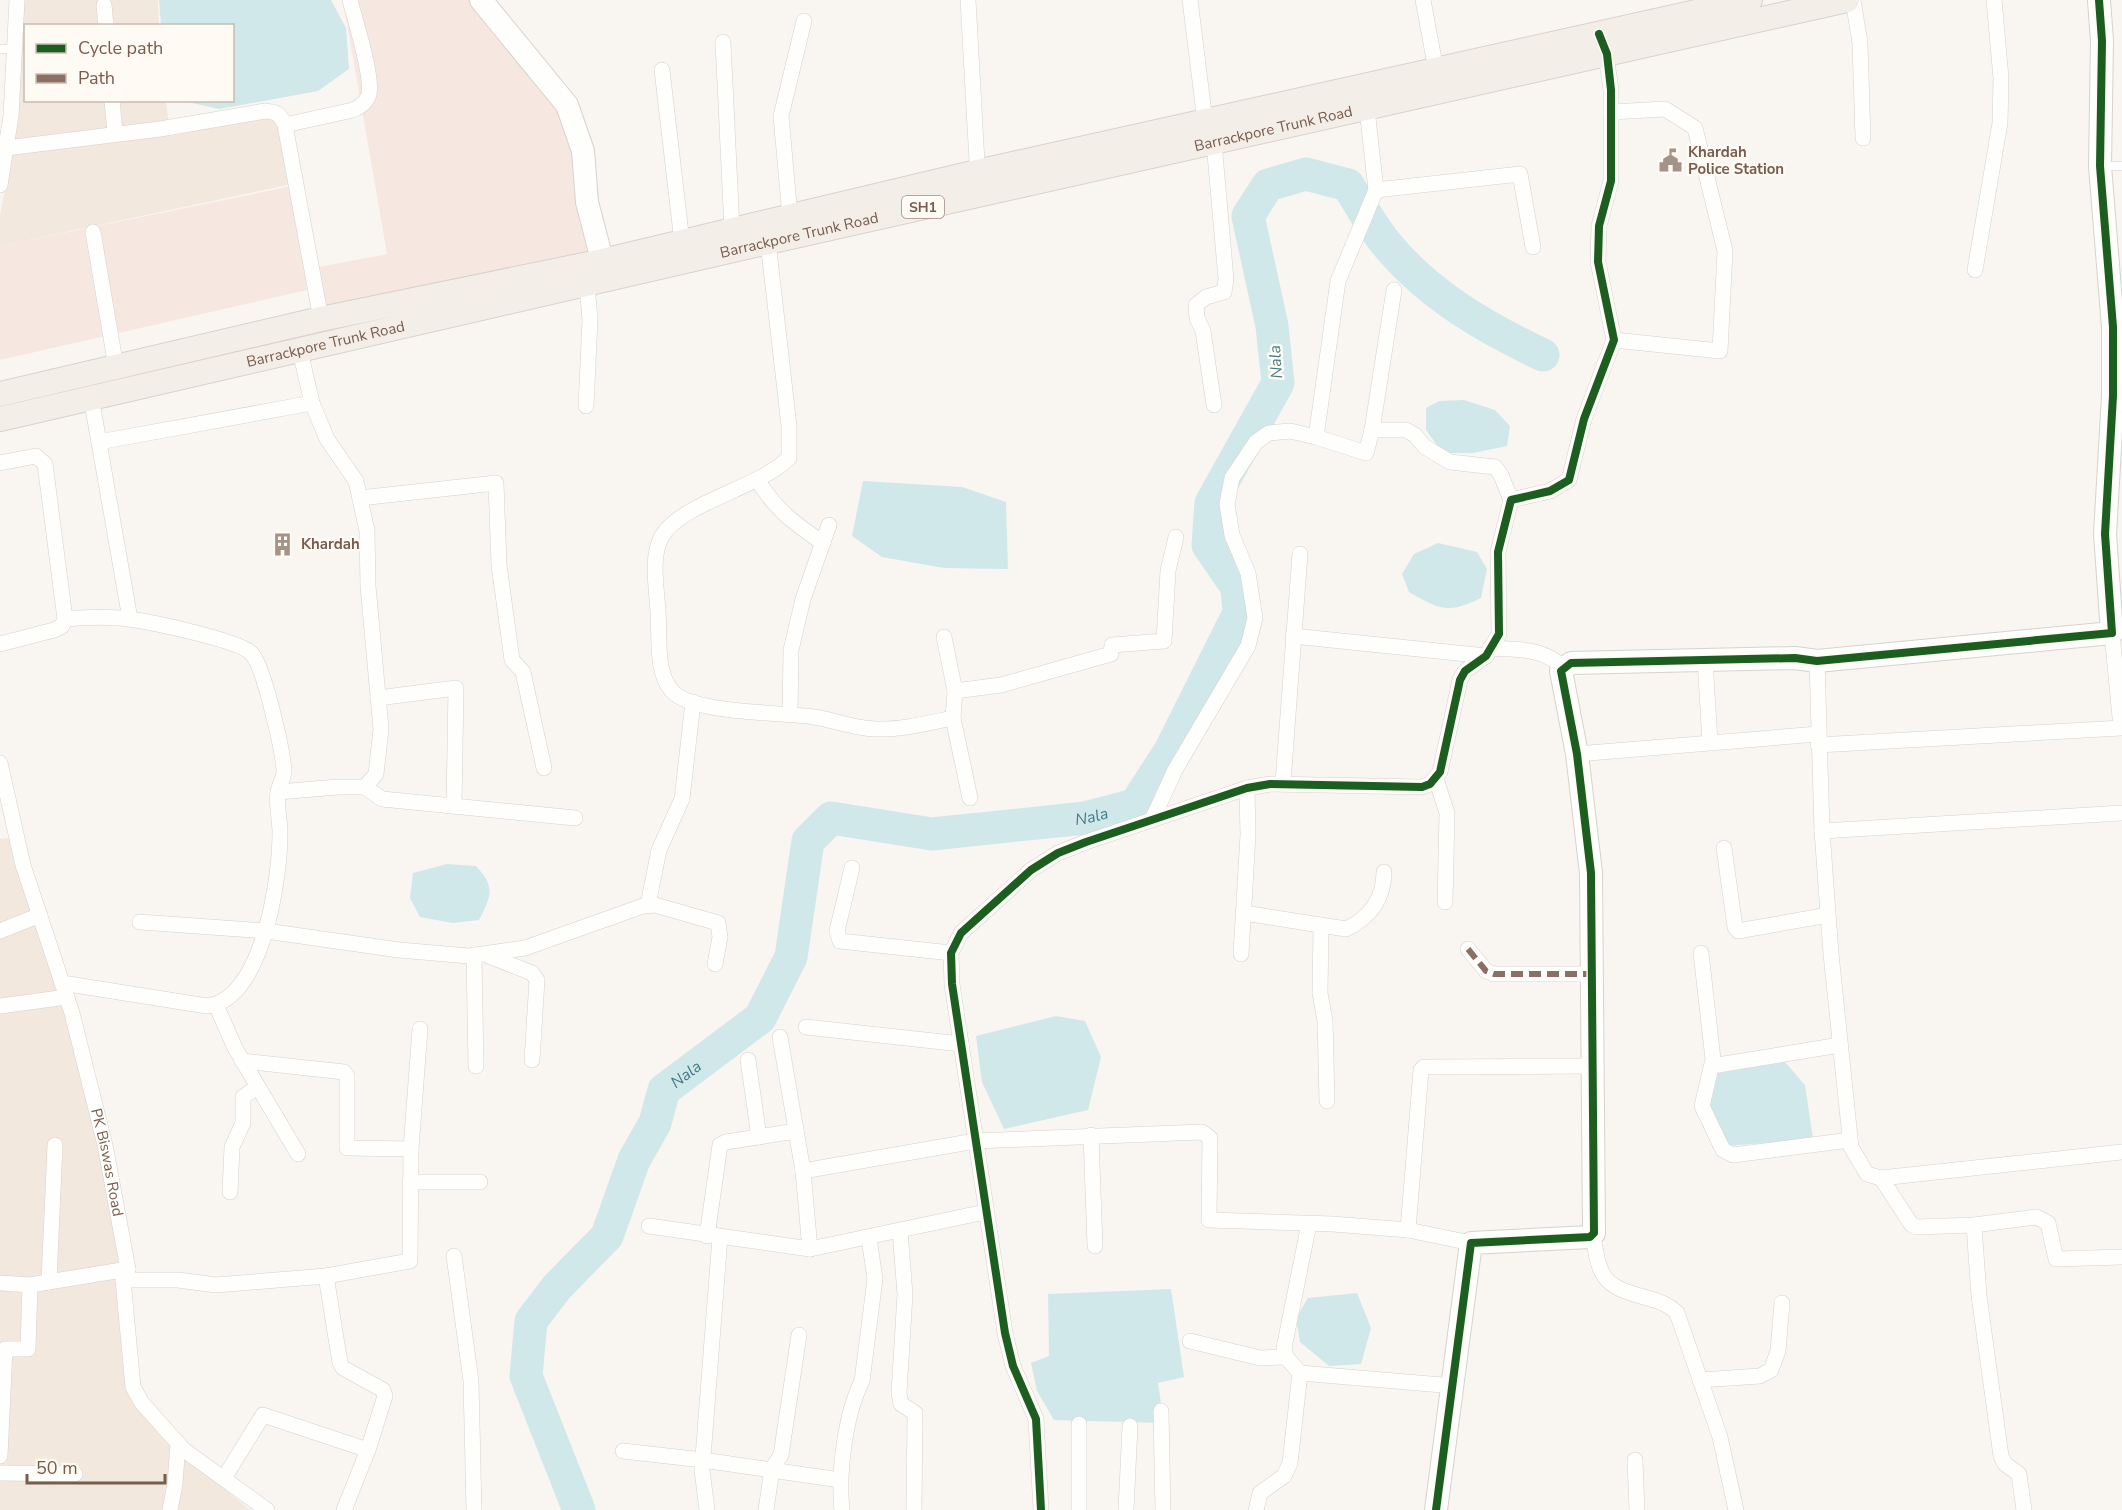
<svg xmlns="http://www.w3.org/2000/svg" width="2122" height="1510" font-family="'Nunito Sans',sans-serif">
  <rect width="100%" height="100%" fill="#f9f5f0"/>
  <path fill="#f2e8de" d="M21,0H158L159,25L26,26V100L166,101L170,136L278,113L292,184L0,246V215L18,118Z
    M9,838L72,1020L114,1218L130,1392L160,1436L250,1510H0V839Z"/>
  <path fill="#f6e8e1" d="M343,0H472L563,105L592,254L325,318L314,268L387,254Z
    M292,186L307,290L0,360V246Z"/>
  <path fill="#d0e8ea" d="M159,0H331L346,28L349,69L318,91L219,109L184,101L232,100V26L161,25Z
    M1464,400L1495,410L1510,426L1507,446L1473,453H1443L1426,430V408L1439,401Z
    M863,481L962,487L1006,502L1008,569L944,568L882,557L852,536Z
    M1438,543L1477,552L1487,569L1481,598C1448,614 1440,610 1409,592L1402,574L1414,554Z
    M447,864L476,866C496,887 491,896 479,920L453,923L420,917L410,898L413,873Z
    M1056,1016L1085,1021L1101,1057L1088,1110L1004,1129L982,1082L976,1036Z
    M1785,1062L1805,1085L1813,1139L1727,1146L1707,1109L1718,1073Z
    M1171,1289L1184,1377L1158,1383L1164,1423L1054,1420L1037,1391L1031,1363L1049,1356L1048,1294Z
    M1357,1293L1371,1328L1361,1364L1329,1366L1300,1342L1296,1318L1308,1298Z"/>
  <g fill="none" stroke-linecap="round" stroke-linejoin="round">
    <path stroke="#d0e8ea" stroke-width="33" id="s1" d="M579,1510L526,1376L531,1321L557,1287L607,1236L634,1160L655,1123L664,1090L760,1018L791,957L808,841L831,818L932,834L1085,818L1135,805L1170,751L1239,613L1237,587L1208,545L1211,503L1278,383L1272,326L1248,216L1268,185L1306,174L1348,185C1361,206 1373,229 1389,247C1430,296 1486,328 1543,355"/>
    <defs>
      <path id="lane" d="M0,49H15
        M2101,166H2122"/>
      <g id="street">
        <path d="M968,0L978,180"/>
        <path d="M1190,0L1205,121"/>
        <path d="M1423,0L1436,70"/>
        <path d="M1853,0L1860,43L1863,138"/>
        <path d="M104,5L106,26"/>
        <path d="M723,42L732,230"/>
        <path d="M662,70L682,242"/>
        <path d="M112,100L115,133"/>
        <path d="M1367,109L1376,190L1520,174L1533,247"/>
        <path d="M1611,112L1665,109L1695,128L1725,251L1720,351L1614,340"/>
        <path d="M285,125L353,110C360,107 367,102 369,94C373,76 355,20 350,0"/>
        <path d="M6,148L160,129L265,111C277,112 280,114 285,125L321,319"/>
        <path d="M0,185L11,116L17,0"/>
        <path d="M1376,190L1338,281L1316,437L1366,453L1372,430H1406L1415,435L1425,447L1450,462L1495,467L1501,475L1511,500"/>
        <path d="M790,216L781,116L804,21"/>
        <path d="M93,232L116,367"/>
        <path d="M768,242L789,426V458C757,489 683,502 662,536C650,557 657,589 658,612C660,636 655,672 672,691C692,714 782,712 814,717C834,720 855,729 876,729C901,730 928,723 953,718L955,691L944,637"/>
        <path d="M1975,270L2000,123L2001,78L1994,0"/>
        <path d="M91,397L130,619"/>
        <path d="M1214,405L1203,331L1197,318L1196,305L1206,297L1224,292L1226,279L1214,143"/>
        <path d="M586,406L590,320L587,285"/>
        <path d="M1372,430L1394,290"/>
        <path d="M99,442L312,403"/>
        <path d="M0,463L36,456L45,464L65,619L62,626L54,630L0,644"/>
        <path d="M758,481C777,511 794,523 823,543"/>
        <path d="M360,498L496,483L499,565L512,660L523,672L544,768"/>
        <path d="M1293,636L1486,656"/>
        <path d="M1490,648C1518,650 1541,647 1563,667"/>
        <path d="M1705,660L1710,742"/>
        <path d="M1817,661L1822,831L1831,954L1851,1147L1867,1174L1881,1178L2122,1152"/>
        <path d="M955,691L1001,685L1111,654L1112,645L1164,641L1168,571L1176,537"/>
        <path d="M378,698L456,688L454,806"/>
        <path d="M790,715L791,650L803,599L829,525"/>
        <path d="M953,718L970,798"/>
        <path d="M1818,745L2121,728L2112,633"/>
        <path d="M1577,754L1818,734"/>
        <path id="s2" d="M0,763L23,865L72,1013L105,1145L128,1269L123,1280L133,1387L142,1403L184,1450L267,1510"/>
        <path d="M1436,779L1447,813L1445,902"/>
        <path d="M1283,782L1300,554"/>
        <path d="M365,787L382,799L575,818"/>
        <path d="M278,792L338,787H365L376,774L381,729L368,586L367,531L356,481L327,439L312,403L300,351"/>
        <path d="M1152,820L1175,770L1248,646L1255,618L1248,573L1232,535L1227,504L1232,478L1256,442L1269,433L1290,431L1316,437"/>
        <path d="M1822,831L2122,813"/>
        <path d="M1724,848L1735,927L1738,931L1828,915"/>
        <path d="M852,868L837,931L840,941L951,953"/>
        <path d="M648,905L659,850L682,799L693,702"/>
        <path d="M1244,913L1346,929C1370,918 1384,898 1384,872"/>
        <path d="M140,922L266,931L399,950L469,956L525,948L643,906L655,905L718,923L720,937L715,964"/>
        <path d="M1321,926L1320,993L1325,1021L1327,1101"/>
        <path d="M0,931L40,915"/>
        <path d="M1468,949L1486,971L1494,974H1592"/>
        <path d="M1701,953L1713,1059L1702,1106L1723,1150L1733,1155L1850,1140"/>
        <path d="M1241,954L1248,835L1247,788"/>
        <path d="M474,955L476,1066"/>
        <path d="M489,956L532,973L537,980L532,1060"/>
        <path d="M62,983L207,1006C263,1000 280,878 280,833C280,820 276,805 278,792C279,785 284,778 284,771C283,752 264,665 251,653C238,640 151,622 129,619C108,616 87,617 65,619"/>
        <path d="M216,1005L235,1048L298,1154"/>
        <path d="M0,1006L67,997"/>
        <path d="M806,1027L961,1044"/>
        <path d="M780,1037L803,1171L810,1249"/>
        <path d="M748,1060L759,1137"/>
        <path d="M242,1061L344,1072L347,1076V1148L411,1149"/>
        <path d="M1712,1066L1840,1045"/>
        <path d="M1091,1135L1095,1246"/>
        <path d="M803,1171L975,1141L1202,1132L1210,1138L1209,1220L1333,1224L1408,1230L1471,1243"/>
        <path d="M1881,1178L1911,1224L1916,1227L1974,1225L2036,1217L2048,1223L2056,1259L2122,1257"/>
        <path d="M410,1182H480"/>
        <path d="M230,1192L232,1147L243,1123V1097L257,1087"/>
        <path d="M1974,1225L1979,1296L2001,1456L2005,1464L2019,1474L2024,1510"/>
        <path d="M649,1226L810,1249L985,1212"/>
        <path d="M1408,1230L1421,1070L1424,1067L1591,1066"/>
        <path d="M900,1231L905,1294L899,1393L901,1404L915,1413L914,1510"/>
        <path d="M707,1236L720,1145L726,1142L796,1131"/>
        <path d="M1593,1236C1595,1246 1596,1258 1600,1268C1612,1301 1657,1291 1677,1313L1720,1437L1736,1510"/>
        <path d="M454,1256L471,1381L474,1510"/>
        <path d="M326,1276L340,1363L343,1368L383,1390L385,1396L368,1450L344,1510"/>
        <path d="M123,1280H178L216,1285L326,1276L410,1261L411,1149L420,1029"/>
        <path d="M49,1282L55,1145"/>
        <path d="M0,1283L30,1285L128,1269"/>
        <path d="M1190,1341L1260,1358L1286,1357"/>
        <path d="M1300,1373L1454,1386"/>
        <path d="M1700,1380L1760,1376L1771,1370L1778,1351L1782,1303"/>
        <path d="M1161,1411L1163,1510"/>
        <path d="M623,1451L703,1460L840,1480"/>
        <path d="M0,1456L5,1349H28L30,1285"/>
        <path d="M1635,1460L1637,1510"/>
        <path d="M0,1473L75,1474"/>
        <path d="M224,1478L263,1415L368,1450"/>
        <path d="M170,1510L175,1484L178,1443"/>
        <path d="M707,1510L702,1470L720,1237"/>
        <path d="M766,1510L772,1469L781,1455L799,1335"/>
        <path d="M842,1510C838,1473 845,1415 862,1381L875,1279L869,1238"/>
        <path d="M1041,1510L1036,1419L1013,1366L1005,1333L952,984L951,953L961,933L1031,870L1058,853L1086,842L1247,788L1270,784L1422,787L1430,784L1440,772L1460,680L1465,671L1486,656L1499,634L1498,552L1511,500L1550,491L1569,480L1584,419L1614,340L1598,262L1599,226L1611,181V90L1605,48"/>
        <path d="M1079,1510V1424"/>
        <path d="M1126,1510L1130,1426"/>
        <path d="M1256,1510L1260,1493L1284,1476L1290,1463L1300,1373L1286,1357L1284,1348L1309,1224"/>
      </g>
      <path id="secondary" d="M481,0L567,105L583,151L587,202L607,279
        M1436,1510L1471,1243L1590,1237L1594,1233L1591,873L1577,754L1561,671L1571,663L1795,658L1817,661L2112,633L2105,534L2113,396V327L2100,166L2102,41L2099,0"/>
      <g id="primary">
        <path d="M0,394L321,319L603,261L977,172L1750,0"/>
        <path id="s3" d="M0,419L768,242L1847,0"/>
      </g>
    </defs>
    <use href="#lane" stroke="#d7d1cb" stroke-width="9"/>
    <use href="#street" stroke="#d7d1cb" stroke-width="16"/>
    <use href="#secondary" stroke="#d9d2cb" stroke-width="24"/>
    <use href="#primary" stroke="#dad1cc" stroke-width="26"/>
    <use href="#lane" stroke="#fefefd" stroke-width="8"/>
    <use href="#street" stroke="#fefefd" stroke-width="15"/>
    <use href="#secondary" stroke="#fefefd" stroke-width="22"/>
    <use href="#primary" stroke="#f3eee8" stroke-width="24"/>
    <path stroke="#8d6e63" stroke-width="6" stroke-dasharray="12 6" stroke-linecap="butt" d="M1468,949L1486,971L1494,974H1592"/>
    <defs>
      <path id="cycleway" d="M1041,1510L1036,1419L1013,1366L1005,1333L952,984L951,953L961,933L1031,870L1058,853L1086,842L1247,788L1270,784L1422,787L1430,784L1440,772L1460,680L1465,671L1486,656L1499,634L1498,552L1511,500L1550,491L1569,480L1584,419L1614,340L1598,262L1599,226L1611,181V90L1607,54L1599,34
        M1436,1510L1471,1243L1590,1237L1594,1233L1591,873L1577,754L1561,671L1571,663L1795,658L1817,661L2112,633L2105,534L2113,396V327L2100,166L2102,41L2099,0"/>
    </defs>
    <use href="#cycleway" stroke="#fffaf3" stroke-width="11"/>
    <use href="#cycleway" stroke="#1b5e20" stroke-width="8"/>
  </g>
  <defs>
    <symbol id="civic-bare" viewBox="-9 -9 18 18"><path d="M-.6-6.5H3V-4.5H.6V-3L4-1V1h2V6H-6V1h2V-1L-.6-3ZM-1.2 2.5V6h2.4V2.5Z" fill="#a69286" stroke="#fffaf3" stroke-width="2.5" paint-order="stroke"/></symbol>
    <symbol id="building-bare" viewBox="-9 -9 18 18"><path d="M-4-6H4V6H1V3H-1V6H-4ZM-2.5-4.3h1.7v1.8h-1.7ZM.8-4.3h1.7v1.8H.8ZM-2.5-1h1.7V.8h-1.7ZM.8-1h1.7V.8H.8Z" fill="#a69286" stroke="#fffaf3" stroke-width="2.5" paint-order="stroke"/></symbol>
  </defs>
  <g fill-rule="evenodd">
    <use href="#civic-bare" x="1654" y="144" width="33" height="33"/>
    <use href="#building-bare" x="266" y="528" width="33" height="33"/>
  </g>
  <g text-anchor="middle" stroke-width="5" stroke-linejoin="round" paint-order="stroke">
    <rect fill="#fffaf3" stroke="#a28b7f" stroke-width="1.5" x="902" y="196" width="42" height="22" rx="4.5"/>
    <g font-size="14" font-weight="bold" fill="#7a5c4d">
      <text x="923" y="212">SH1</text>
    </g>
    <g font-size="15" fill="#7a5c4d" stroke="#fffaf3">
      <text dy="5" stroke="none"><textPath href="#s3" startOffset="1306">Barrackpore Trunk Road</textPath></text>
      <text dy="5" stroke="none"><textPath href="#s3" startOffset="820">Barrackpore Trunk Road</textPath></text>
      <text dy="5" stroke="none"><textPath href="#s3" startOffset="334">Barrackpore Trunk Road</textPath></text>
      <text dy="5" stroke="none"><textPath href="#s2" startOffset="414">PK Biswas Road</textPath></text>
    </g>
    <g font-size="15" font-weight="bold" fill="#7a5c4d" stroke="#fffaf3" text-anchor="start">
      <text x="1688" y="157">Khardah<tspan x="1688" dy="17">Police Station</tspan></text>
      <text x="301" y="549">Khardah</text>
    </g>
    <g font-size="16" font-style="italic" fill="#437c86" stroke="#fffaf3">
      <text transform="translate(1275 362) rotate(-94)" y="6">Nala</text>
      <text dy="6" stroke="none"><textPath href="#s1" startOffset="1072">Nala</textPath></text>
      <text dy="6" stroke="none"><textPath href="#s1" startOffset="498">Nala</textPath></text>
    </g>
  </g>
  <rect x="24" y="24" width="210" height="78" fill="#fffaf3" stroke="#cabbb1" stroke-width="1.5"/>
  <rect x="36" y="44" width="30" height="9" fill="#1b5e20" stroke="#cabbb1" stroke-width="1.5"/>
  <text x="78" y="54" font-size="18" fill="#7a5c4d">Cycle path</text>
  <rect x="36" y="74" width="30" height="9" fill="#8d6e63" stroke="#cabbb1" stroke-width="1.5"/>
  <text x="78" y="84" font-size="18" fill="#7a5c4d">Path</text>
  <path d="M27 1474v9h138v-9" fill="none" stroke="#7a5c4d" stroke-width="3"/>
  <text x="36" y="1474" font-size="18" fill="#7a5c4d" stroke="#fffaf3" stroke-width="4.5" paint-order="stroke">50 m</text>
</svg>
